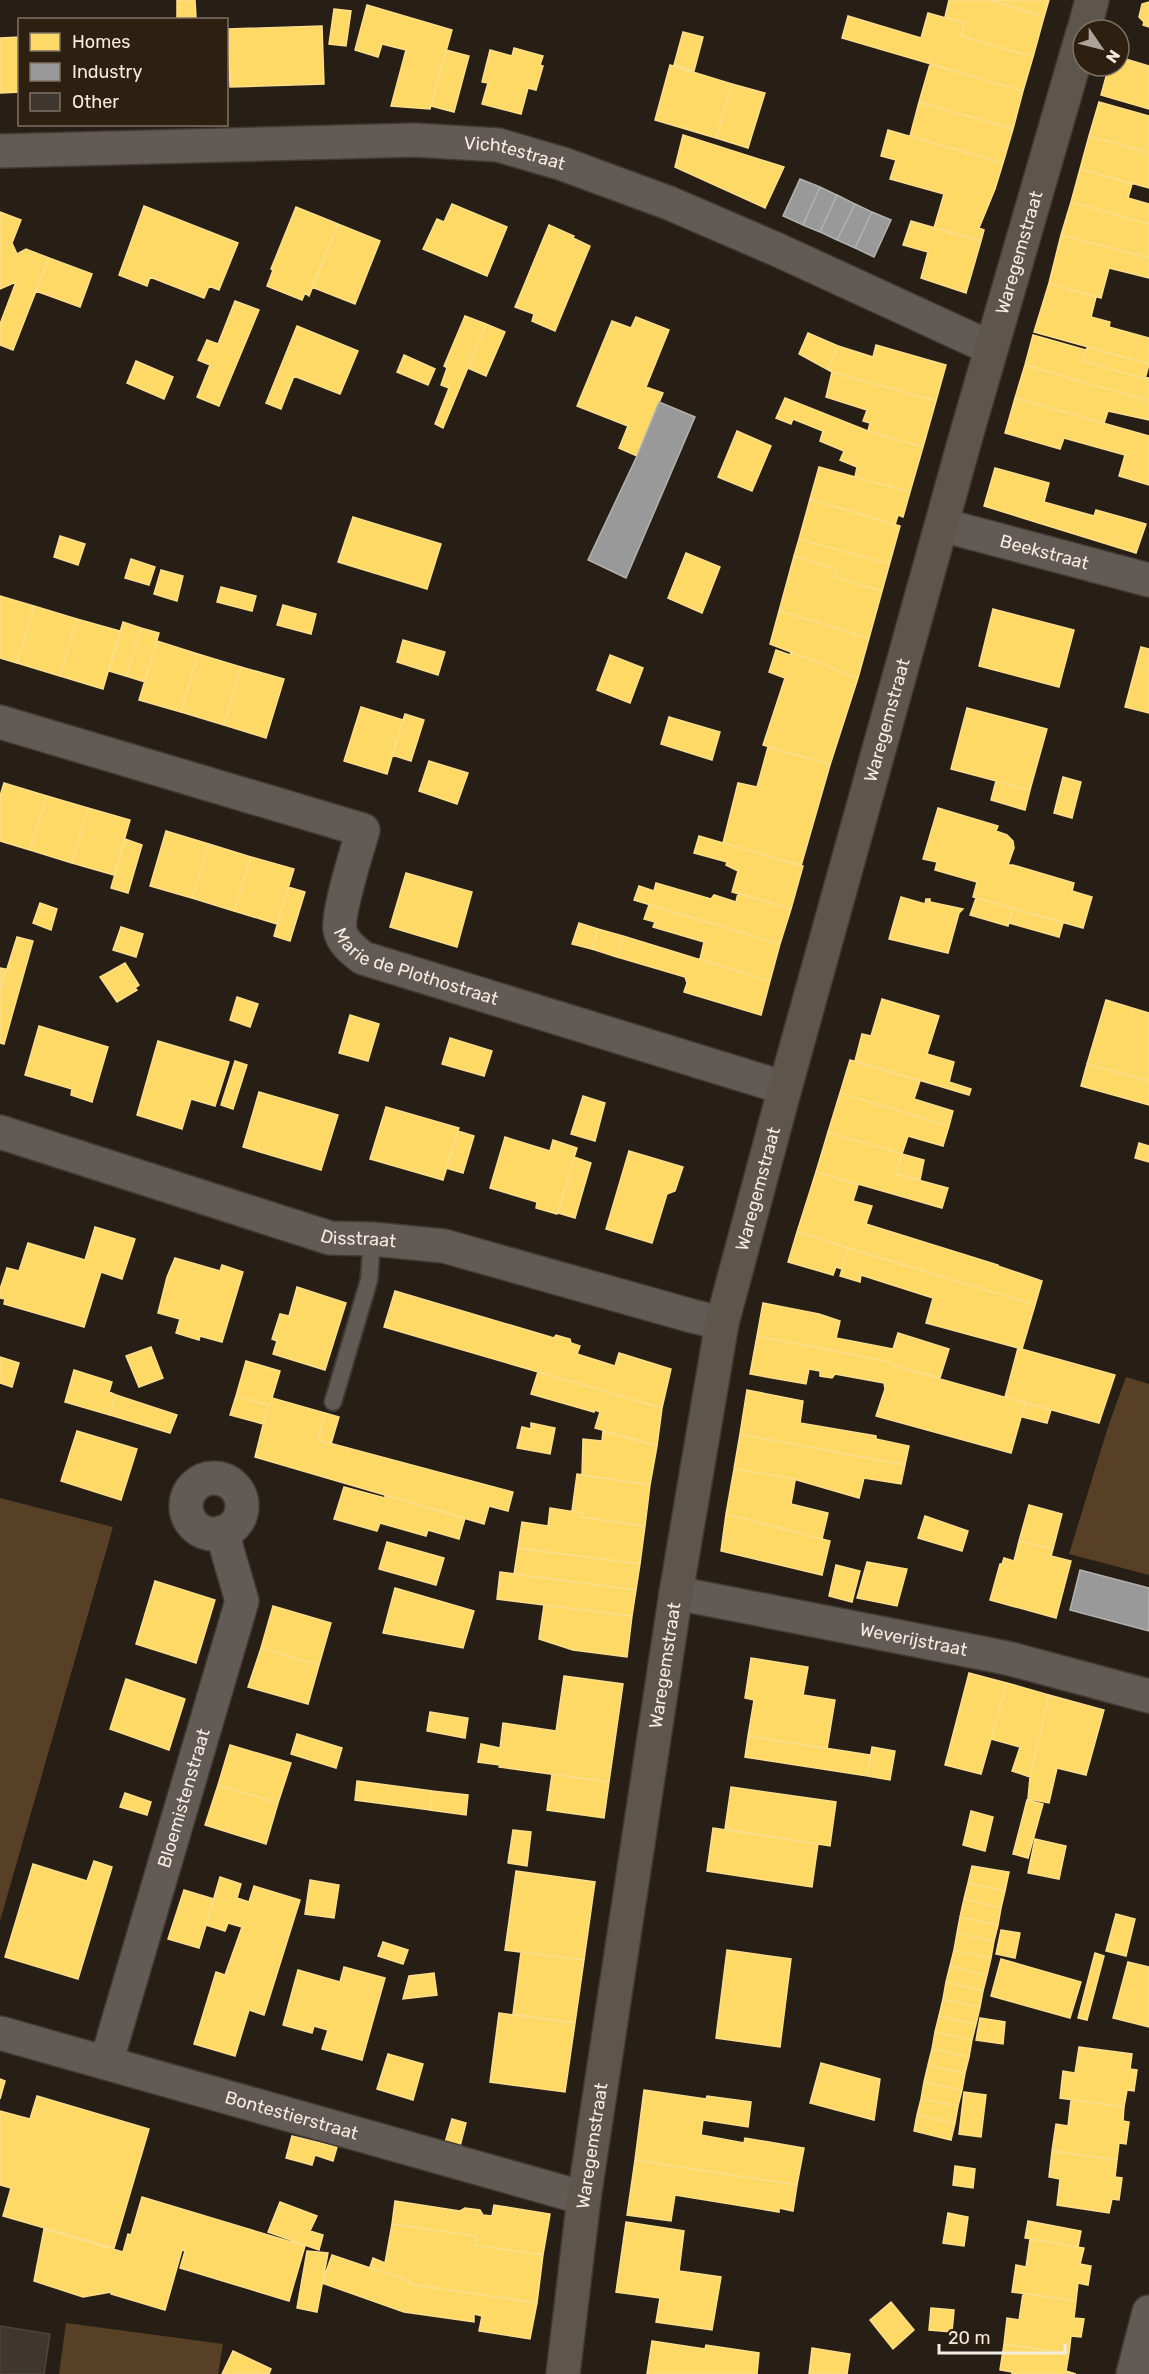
<svg xmlns="http://www.w3.org/2000/svg" width="1149" height="2374" font-family="Rubik,sans-serif">
  <rect width="100%" height="100%" fill="#271f16"/>
  <path fill="#574026" d="M1126,1377L1149,1384V1575L1069,1554L1108,1427Z
    M0,1498L113,1527L0,1921Z
    M66,2323L223,2344L218,2374H59Z"/>
  <path fill="#ffd966" stroke="#fcde8b" stroke-width="1.5" d="M177,0H195L196,17L177,18Z
    M949,0H991L1044,17L1033,57L961,36L964,23L945,17Z
    M991,0H1049L1044,17Z
    M1149,2V27L1143,25L1144,22L1139,17L1142,4Z
    M367,5L452,30L430,109L391,106L406,50L382,44L378,57L355,50Z
    M334,9L351,11L346,46L329,44Z
    M928,13L964,23L961,36L1033,57L1023,91L842,38L848,16L921,38Z
    M322,26L324,84L230,87L228,29Z
    M683,32L703,37L694,71L674,65Z
    M20,37V92L0,93V38Z
    M514,48L543,56L540,65L543,66L536,90L528,88L521,114L482,104L488,83L482,82L490,50L512,56Z
    M446,50L469,56L454,112L431,106Z
    M1119,57L1149,66V109L1101,95L1109,66H1119Z
    M930,64L1023,91L1013,129L919,102Z
    M670,65L732,84L716,138L655,120Z
    M732,84L765,93L748,148L716,138Z
    M919,102L1013,129L1003,163L910,136Z
    M1099,102L1149,116V153L1089,136Z
    M888,130L1003,163L995,189L979,228L984,230L981,241L934,228L944,194L890,179L896,160L881,156Z
    M683,135L784,167L765,208L675,167Z
    M1089,136L1149,153V188L1080,169Z
    M1080,169L1132,184L1128,198L1149,204V224L1071,202Z
    M1071,202L1149,224V258L1061,235Z
    M452,204L507,227L487,276L423,249L437,219L444,222Z
    M144,206L238,243L219,290L209,286L204,298L150,277L147,286L119,275Z
    M296,207L338,224L309,296L305,293L302,300L267,286L273,270L271,269Z
    M0,212L21,220L12,243L17,254L26,249L49,258L13,350L0,345V324L16,282L0,289Z
    M911,221L981,241L966,293L921,278L928,252L903,245Z
    M338,224L380,241L355,304L312,287Z
    M549,225L574,236L573,238L590,246L555,331L532,321L534,314L515,307Z
    M1061,235L1149,258V278L1109,268L1101,298L1049,283Z
    M49,258L92,274L80,307L36,291Z
    M1049,283L1096,297L1091,317L1110,322L1109,327L1149,338V364L1034,332Z
    M235,301L259,310L219,406L197,397L210,365L198,360L207,340L218,344Z
    M465,316L486,324L443,428L435,424L449,388L441,385L447,368L444,366Z
    M636,317L669,330L646,387L663,393L637,456L619,448L628,426L577,406L612,321L631,328Z
    M486,324L505,332L486,376L468,368Z
    M297,326L358,351L340,394L294,376L281,409L266,403Z
    M808,333L838,346L829,367L832,372L799,354Z
    M1033,335L1086,350L1083,361L1145,379V377L1149,378V401L1025,365Z
    M876,345L946,365L936,401L832,372L829,367L838,346L873,357Z
    M1087,347L1149,364L1145,379L1083,361Z
    M404,355L435,369L428,385L397,372Z
    M136,361L173,377L164,399L127,383Z
    M1025,365L1149,401V420L1108,411L1104,423L1015,398Z
    M832,372L936,401L923,447L868,431L870,423L863,421L867,410L826,397Z
    M785,398L868,431L923,447L910,492L855,477L857,467L840,460L844,451L820,441L823,431L793,419L791,424L776,418Z
    M1015,398L1149,436V485L1119,476L1125,455L1064,438L1060,449L1005,433Z
    M737,431L771,446L752,491L718,477Z
    M819,467L910,492L903,517L898,515L895,525L900,526L858,678L770,644Z
    M819,467L910,492L903,517L898,515L895,525L810,499Z
    M995,468L1049,483L1044,502L1094,516L1096,510L1146,524L1136,553L984,506Z
    M810,499L900,526L889,564L799,539Z
    M353,517L441,544L427,589L338,562Z
    M60,536L85,544L78,565L54,557Z
    M799,539L889,564L882,591L835,577L837,569L794,556Z
    M686,553L720,567L702,613L668,598Z
    M794,556L837,569L835,577L882,591L869,638L779,611Z
    M131,559L155,567L149,585L125,578Z
    M161,570L183,576L177,601L154,594Z
    M221,587L256,596L252,611L217,602Z
    M0,596L34,606L17,663L0,658Z
    M283,605L316,614L311,634L277,625Z
    M34,606L77,619L60,676L17,663Z
    M993,609L1074,630L1059,687L979,666Z
    M779,611L869,638L858,678L770,644Z
    M77,619L120,631L103,689L60,676Z
    M123,622L141,628L126,676L109,671Z
    M141,628L159,633L145,682L126,676Z
    M403,640L445,652L438,675L397,662Z
    M157,641L198,654L181,712L139,700Z
    M1141,647L1149,649V713L1125,707Z
    M776,650L790,655L791,652L858,678L830,765L763,745L785,678L769,672Z
    M198,654L241,667L224,725L181,712Z
    M610,655L643,668L630,703L597,690Z
    M241,667L284,679L266,738L224,725Z
    M361,707L403,720L387,774L344,761Z
    M967,708L1047,729L1030,790L951,769Z
    M405,714L424,720L411,761L392,755Z
    M669,717L720,732L712,760L661,744Z
    M768,747L830,765L801,866L723,843L738,783L757,787Z
    M429,761L468,773L457,804L419,791Z
    M1063,777L1081,782L1072,818L1054,813Z
    M996,781L1030,790L1025,810L991,800Z
    M4,783L47,796L30,850L0,841V796Z
    M47,796L88,808L72,863L30,850Z
    M88,808L130,820L114,875L72,863Z
    M938,808L998,826L996,831L1007,835L1013,841L1014,848L1008,865H1013L1074,883L1072,891L1092,897L1083,928L973,897L977,882L935,870L937,862L923,859Z
    M166,831L209,844L192,898L150,886Z
    M699,836L803,866L791,909L732,892L738,871L726,865L727,862L694,853Z
    M125,839L142,845L128,893L111,888Z
    M209,844L251,857L234,911L192,898Z
    M251,857L294,869L277,924L234,911Z
    M406,873L472,892L457,947L390,927Z
    M656,883L711,899L714,895L736,902L738,893L791,909L780,944L634,900L639,886L654,891Z
    M288,887L305,892L290,941L274,936Z
    M901,897L925,904L926,899H930V902L963,909L959,913L948,953L889,939Z
    M976,898L1013,908L1008,926L970,915Z
    M40,903L57,909L51,930L33,923Z
    M649,905L780,944L770,981L700,959L704,942L653,927L655,922L644,919Z
    M1013,908L1063,923L1059,937L1009,923Z
    M579,923L598,929L592,949L572,944Z
    M121,927L143,934L136,957L113,950Z
    M598,929L623,936L617,957L592,949Z
    M623,936L770,981L761,1015L684,992L687,983L685,977L617,957Z
    M17,937L33,941L4,1044L0,1043V991Z
    M125,963L139,985L135,988L137,990L117,1002L100,977Z
    M0,968L6,969L0,991Z
    M237,997L258,1004L250,1027L230,1020Z
    M882,999L939,1016L927,1054L954,1062L949,1082L971,1089L969,1095L855,1061L862,1034L871,1036Z
    M1106,1000L1149,1013V1081L1087,1064Z
    M350,1015L379,1024L368,1061L339,1053Z
    M39,1026L108,1047L92,1102L71,1095L72,1089L25,1075Z
    M450,1038L492,1051L484,1076L442,1064Z
    M158,1041L229,1062L215,1106L191,1099L182,1129L137,1115Z
    M850,1060L920,1081L914,1099L953,1111L949,1126L840,1093Z
    M235,1061L247,1065L233,1109L221,1105Z
    M1087,1064L1149,1081V1105L1081,1086Z
    M259,1092L338,1115L321,1170L243,1147Z
    M840,1093L949,1126L943,1146L908,1136L902,1154L828,1132Z
    M583,1096L605,1103L595,1141L571,1134Z
    M386,1107L459,1128L443,1180L370,1159Z
    M458,1131L474,1136L463,1173L446,1168Z
    M828,1132L902,1154L896,1174L948,1188L942,1208L816,1172Z
    M505,1137L550,1151L553,1140L577,1148L557,1214L536,1208L537,1202L490,1188Z
    M1139,1143L1149,1146V1162L1135,1158Z
    M629,1151L683,1167L675,1191L667,1194L652,1243L606,1229Z
    M902,1154L924,1160L920,1180L896,1174Z
    M574,1157L591,1163L575,1218L558,1213Z
    M816,1172L858,1185L853,1201L872,1206L866,1224L998,1265V1266L1042,1281L1035,1305L797,1232Z
    M95,1227L135,1239L122,1279L101,1272L84,1327L4,1304L5,1299L0,1298V1289L7,1268L19,1271L28,1243L85,1260Z
    M797,1232L1035,1305L1022,1349L926,1323L933,1298L861,1275L860,1282L840,1276L842,1269L836,1267L833,1275L788,1262Z
    M797,1232L848,1248L842,1269L836,1267L833,1275L788,1262Z
    M848,1248L1035,1305L1022,1349L926,1323L933,1298L861,1275L860,1282L840,1276Z
    M175,1258L220,1271L222,1265L243,1272L222,1342L200,1336L199,1340L176,1333L180,1319L158,1313L167,1277Z
    M297,1287L346,1303L325,1370L273,1354L277,1341L272,1339L280,1314L289,1316Z
    M395,1291L554,1338L556,1335L570,1339L571,1343L580,1346L577,1354L615,1366L619,1353L671,1369L662,1408L384,1327Z
    M763,1303L819,1314L840,1321L836,1338L893,1349L898,1333L949,1349L940,1378L891,1365V1362L757,1336Z
    M757,1336L891,1362V1365L1025,1403L1011,1453L876,1416L885,1389L884,1383L835,1374L832,1378L820,1376V1371L809,1369L806,1384L750,1374Z
    M151,1347L163,1378L139,1387L126,1356Z
    M1018,1348L1115,1375L1099,1423L1005,1397Z
    M0,1357L19,1363L12,1387L0,1383Z
    M246,1361L280,1371L272,1398L325,1413L318,1440L513,1492L508,1511L489,1506L484,1524L255,1457L268,1405L236,1396Z
    M74,1370L112,1382L109,1392L116,1395L110,1415L65,1402Z
    M538,1372L662,1408L657,1446L595,1428L600,1412L595,1410L594,1412L531,1394Z
    M747,1390L803,1401L800,1423L876,1436V1439L909,1446L905,1465L740,1434Z
    M116,1395L177,1415L170,1433L110,1415Z
    M236,1396L268,1405L263,1424L230,1415Z
    M1025,1403L1051,1410L1047,1423L1022,1417Z
    M325,1413L339,1417L331,1444L318,1440Z
    M531,1423L555,1428L550,1454L517,1448L522,1427L531,1429Z
    M77,1431L137,1449L121,1500L61,1481Z
    M603,1431L657,1446L650,1485L582,1475L583,1439L602,1441Z
    M740,1434L905,1465L901,1484L864,1478L859,1498L790,1478L734,1469Z
    M734,1469L790,1478L795,1481L791,1504L828,1513L822,1539L726,1514Z
    M577,1474L650,1485L645,1526L581,1517L582,1513L572,1511Z
    M344,1487L385,1498V1495L465,1518L459,1539L428,1530L426,1536L380,1523L377,1531L334,1519Z
    M1029,1505L1062,1514L1053,1549L1019,1541Z
    M550,1508L582,1513L581,1517L645,1526L640,1564L518,1548L522,1522L548,1526Z
    M726,1514L830,1541L822,1575L721,1551Z
    M925,1516L968,1531L962,1551L918,1538Z
    M1019,1541L1053,1549L1051,1556L1071,1561L1056,1618L990,1600L1000,1564H1002L1004,1558L1014,1561Z
    M387,1542L444,1558L436,1585L379,1569Z
    M518,1548L640,1564L636,1590L514,1574Z
    M867,1562L907,1569L897,1606L857,1598Z
    M836,1565L860,1571L852,1602L829,1596Z
    M500,1572L636,1590L632,1616L497,1599Z
    M155,1581L215,1600L196,1663L136,1644Z
    M395,1588L474,1611L463,1648L383,1633Z
    M544,1605L632,1616L627,1657L573,1650L539,1639Z
    M273,1606L331,1623L319,1665L261,1648Z
    M261,1648L319,1665L308,1704L248,1687Z
    M751,1658L808,1667L803,1695L835,1700L827,1749L748,1736L754,1700L745,1698Z
    M969,1673L1007,1683L981,1774L945,1765Z
    M564,1676L623,1684L609,1782L499,1767L500,1765L478,1762L481,1744L500,1748L503,1723L556,1731Z
    M126,1679L185,1699L169,1750L110,1729Z
    M1007,1683L1049,1695L1030,1777L1012,1771L1020,1747L991,1739Z
    M1049,1695L1104,1710L1086,1775L1057,1768L1049,1803L1028,1799L1030,1777Z
    M430,1712L468,1718L465,1738L427,1731Z
    M297,1734L342,1748L336,1768L291,1754Z
    M748,1736L871,1755L867,1776L745,1757Z
    M230,1745L291,1763L278,1803L218,1785Z
    M872,1747L895,1751L890,1780L867,1776Z
    M552,1774L609,1782L604,1818L547,1810Z
    M357,1781L432,1791L430,1810L355,1800Z
    M218,1785L278,1803L266,1844L205,1825Z
    M731,1787L836,1802L830,1846L725,1829Z
    M432,1791L468,1795L466,1815L430,1810Z
    M125,1793L151,1802L147,1815L120,1807Z
    M1027,1800L1043,1804L1028,1858L1013,1854Z
    M971,1811L993,1817L985,1851L963,1845Z
    M713,1828L818,1844L812,1887L707,1871Z
    M513,1830L531,1832L527,1866L508,1863Z
    M1035,1839L1066,1846L1059,1879L1028,1873Z
    M94,1861L112,1867L78,1979L5,1957L33,1864L87,1881Z
    M972,1866L1009,1872L1005,1891L968,1883Z
    M516,1871L595,1882L584,1960L505,1950Z
    M220,1877L241,1884L237,1898L249,1902L254,1886L300,1900L264,2015L249,2010L235,2056L194,2044L216,1972L225,1975L242,1927L228,1923L225,1931L206,1925Z
    M310,1880L339,1885L334,1918L305,1914Z
    M968,1883L1005,1891L1001,1908L964,1899Z
    M184,1890L214,1899L199,1948L168,1939Z
    M964,1899L1001,1908L998,1925L960,1917Z
    M1116,1914L1135,1919L1126,1956L1106,1951Z
    M960,1917L998,1925L994,1941L957,1933Z
    M1001,1930L1020,1933L1015,1958L996,1954Z
    M957,1933L994,1941L991,1958L954,1950Z
    M383,1942L408,1950L403,1964L378,1956Z
    M727,1950L791,1959L780,2047L716,2038Z
    M954,1950L991,1958L987,1975L950,1966Z
    M521,1952L584,1960L575,2023L513,2014Z
    M1095,1953L1104,1956L1087,2020L1078,2018Z
    M1001,1959L1081,1982L1070,2018L991,1996Z
    M1128,1962L1149,1967V2027L1113,2018Z
    M950,1966L987,1975L983,1991L946,1982Z
    M344,1967L385,1978L362,2060L322,2049L328,2030L314,2026L312,2033L283,2025L298,1970L340,1982Z
    M434,1973L437,1995L403,1999L409,1976Z
    M946,1982L983,1991L980,2007L943,1999Z
    M943,1999L980,2007L976,2024L939,2016Z
    M499,2013L575,2023L565,2092L490,2082Z
    M939,2016L976,2024L972,2040L935,2032Z
    M980,2018L1005,2022L1003,2044L976,2040Z
    M935,2032L972,2040L969,2057L932,2049Z
    M1079,2047L1132,2054L1130,2069L1137,2070L1134,2091L1127,2090L1124,2107L1060,2098L1063,2071L1075,2073Z
    M932,2049L969,2057L965,2073L928,2065Z
    M388,2054L423,2064L413,2100L377,2089Z
    M821,2063L880,2079L874,2120L810,2103Z
    M928,2065L965,2073L962,2090L924,2082Z
    M0,2079L5,2081L0,2099Z
    M924,2082L962,2090L958,2106L921,2099Z
    M644,2090L706,2099L707,2096L751,2102L748,2127L703,2120L701,2135L744,2143L745,2138L804,2148L797,2185L635,2160Z
    M964,2092L986,2095L981,2137L959,2134Z
    M37,2096L149,2129L114,2248L3,2216L11,2188L0,2185V2111L30,2119Z
    M921,2099L958,2106L955,2123L917,2115Z
    M1071,2100L1124,2107L1123,2121L1129,2122L1126,2144L1119,2143L1117,2160L1052,2151L1056,2124L1068,2126Z
    M917,2115L955,2123L951,2140L914,2131Z
    M452,2119L466,2123L459,2150L444,2146Z
    M292,2136L337,2147L333,2161L315,2155L312,2165L286,2158Z
    M1052,2151L1117,2160L1115,2177L1122,2178L1119,2200L1112,2199L1109,2213L1057,2205L1060,2179L1049,2177Z
    M635,2160L797,2185L793,2211L779,2208V2212L675,2195L671,2221L627,2215Z
    M955,2166L975,2169L973,2188L953,2185Z
    M142,2197L305,2246L289,2301L180,2268L185,2251L182,2250L165,2310L111,2294V2292L83,2297L34,2281L44,2229L123,2252L128,2234L131,2235Z
    M395,2201L460,2211L465,2208L480,2210L483,2215L492,2216L494,2205L550,2214L543,2255L475,2245L476,2236L392,2224Z
    M280,2202L317,2216L310,2231L323,2235L319,2250L268,2232Z
    M948,2213L968,2217L964,2246L943,2243Z
    M1028,2221L1081,2231L1078,2247L1025,2238Z
    M626,2222L684,2231L679,2271L721,2277L712,2330L656,2322L660,2298L616,2292Z
    M392,2224L476,2236L475,2245L543,2255L537,2303L409,2284V2281L370,2267L373,2258L385,2263Z
    M1030,2239L1084,2248L1080,2264L1091,2266L1088,2285L1078,2283L1076,2301L1012,2292L1016,2265L1026,2267Z
    M307,2251L328,2253L317,2312L297,2308Z
    M332,2255L409,2281V2284L537,2303L530,2339L479,2331L482,2316L474,2314V2322L404,2312L322,2283Z
    M1023,2293L1076,2301L1074,2318L1084,2319L1081,2337L1071,2336L1069,2353L1004,2344L1007,2318L1019,2320Z
    M891,2302L914,2330L893,2349L870,2320Z
    M931,2308L954,2310L952,2332L929,2330Z
    M652,2341L705,2349L706,2345L759,2353L757,2374H647Z
    M1004,2344L1069,2353L1066,2371L1076,2374H1012V2372L1000,2370Z
    M812,2348L850,2354L847,2374H809Z
    M233,2351L271,2369L269,2374H222Z"/>
  <path fill="#999" stroke="#b4b2af" stroke-width="1.5" d="M800,179L820,187L803,225L783,216Z
    M820,187L837,195L820,232L803,225Z
    M837,195L855,204L837,240L820,232Z
    M855,204L872,212L855,248L837,240Z
    M872,212L891,220L874,257L855,248Z
    M659,402L695,417L626,578L588,560L637,456Z
    M1080,1570L1149,1588V1631L1070,1610Z"/>
  <path fill="#3e362f" stroke="#4c463e" stroke-width="1.5" d="M0,2326L50,2334L44,2374H0Z"/>
  <g fill="none" stroke-linecap="round" stroke-linejoin="round">
    <defs>
      <path id="lane" d="M333,1402L369,1280L372,1239"/>
      <g id="street">
        <path id="s1" d="M0,151L415,140L498,145L563,164L669,203L778,250L991,348"/>
        <path id="s2" d="M942,525L1149,580"/>
        <path id="s3" d="M0,722L363,830C357,851 337,913 340,930C342,942 354,951 363,958L785,1088"/>
        <path id="s4" d="M0,1132L330,1238L372,1239L444,1246L692,1316L722,1323"/>
        <circle cx="214" cy="1506" r="28"/>
        <path id="s5" d="M676,1593L1007,1658L1149,1696"/>
        <path id="s6" d="M0,2033L584,2198"/>
        <path id="s7" d="M106,2063L242,1601L222,1532"/>
        <path d="M1133,2374L1149,2312"/>
      </g>
      <g id="secondary">
        <path d="M1084,30L1092,0"/>
        <path id="s8" d="M563,2374L584,2198L676,1593L722,1323L785,1088L966,436L1083,32"/>
      </g>
    </defs>
    <use href="#lane" stroke="#403a34" stroke-width="20"/>
    <use href="#street" stroke="#403a34" stroke-width="36"/>
    <use href="#secondary" stroke="#403a34" stroke-width="36"/>
    <use href="#lane" stroke="#625b55" stroke-width="16"/>
    <use href="#street" stroke="#625b55" stroke-width="33"/>
    <use href="#secondary" stroke="#5e564d" stroke-width="33"/>
  </g>
  <g text-anchor="middle" stroke-width="6" stroke-linejoin="round" paint-order="stroke">
    <g font-size="18" fill="#f4ebe1" stroke="#2d2010">
      <text dy="6" stroke="none"><textPath href="#s1" startOffset="516">Vichtestraat</textPath></text>
      <text dy="6" stroke="none"><textPath href="#s8" startOffset="2174">Waregemstraat</textPath></text>
      <text dy="6" stroke="none"><textPath href="#s2" startOffset="106">Beekstraat</textPath></text>
      <text dy="6" stroke="none"><textPath href="#s8" startOffset="1688">Waregemstraat</textPath></text>
      <text dy="6" stroke="none"><textPath href="#s3" startOffset="570">Marie de Plothostraat</textPath></text>
      <text dy="6" stroke="none"><textPath href="#s8" startOffset="1202">Waregemstraat</textPath></text>
      <text dy="6" stroke="none"><textPath href="#s4" startOffset="375">Disstraat</textPath></text>
      <text dy="6" stroke="none"><textPath href="#s5" startOffset="242">Weverijstraat</textPath></text>
      <text dy="6" stroke="none"><textPath href="#s8" startOffset="716">Waregemstraat</textPath></text>
      <text dy="6" stroke="none"><textPath href="#s7" startOffset="276">Bloemistenstraat</textPath></text>
      <text dy="6" stroke="none"><textPath href="#s6" startOffset="303">Bontestierstraat</textPath></text>
      <text dy="6" stroke="none"><textPath href="#s8" startOffset="230">Waregemstraat</textPath></text>
    </g>
  </g>
  <rect x="18" y="18" width="210" height="108" fill="#2d2010" stroke="#7d7164" stroke-width="1.5"/>
  <rect x="30" y="33" width="30" height="18" fill="#ffd966" stroke="#7d7164" stroke-width="1.5"/>
  <text x="72" y="48" font-size="18" fill="#f4ebe1">Homes</text>
  <rect x="30" y="63" width="30" height="18" fill="#999999" stroke="#7d7164" stroke-width="1.5"/>
  <text x="72" y="78" font-size="18" fill="#f4ebe1">Industry</text>
  <rect x="30" y="93" width="30" height="18" fill="#3e362f" stroke="#7d7164" stroke-width="1.5"/>
  <text x="72" y="108" font-size="18" fill="#f4ebe1">Other</text>
  <g transform="translate(1101 48) rotate(125)"><circle r="28" fill="#2d2010" stroke="#7d7164" stroke-width="1.5"/>
  <path d="M0-4.5L10 22L0 15L-10 22Z" fill="#aca49a"/>
  <text y="-9" font-size="16" font-weight="bold" text-anchor="middle" fill="#f4ebe1">N</text>
  </g>
  <path d="M939 2344v9h126v-9" fill="none" stroke="#f4ebe1" stroke-width="3"/>
  <text x="948" y="2344" font-size="18" fill="#f4ebe1" stroke="#2d2010" stroke-width="4.5" paint-order="stroke">20 m</text>
</svg>
